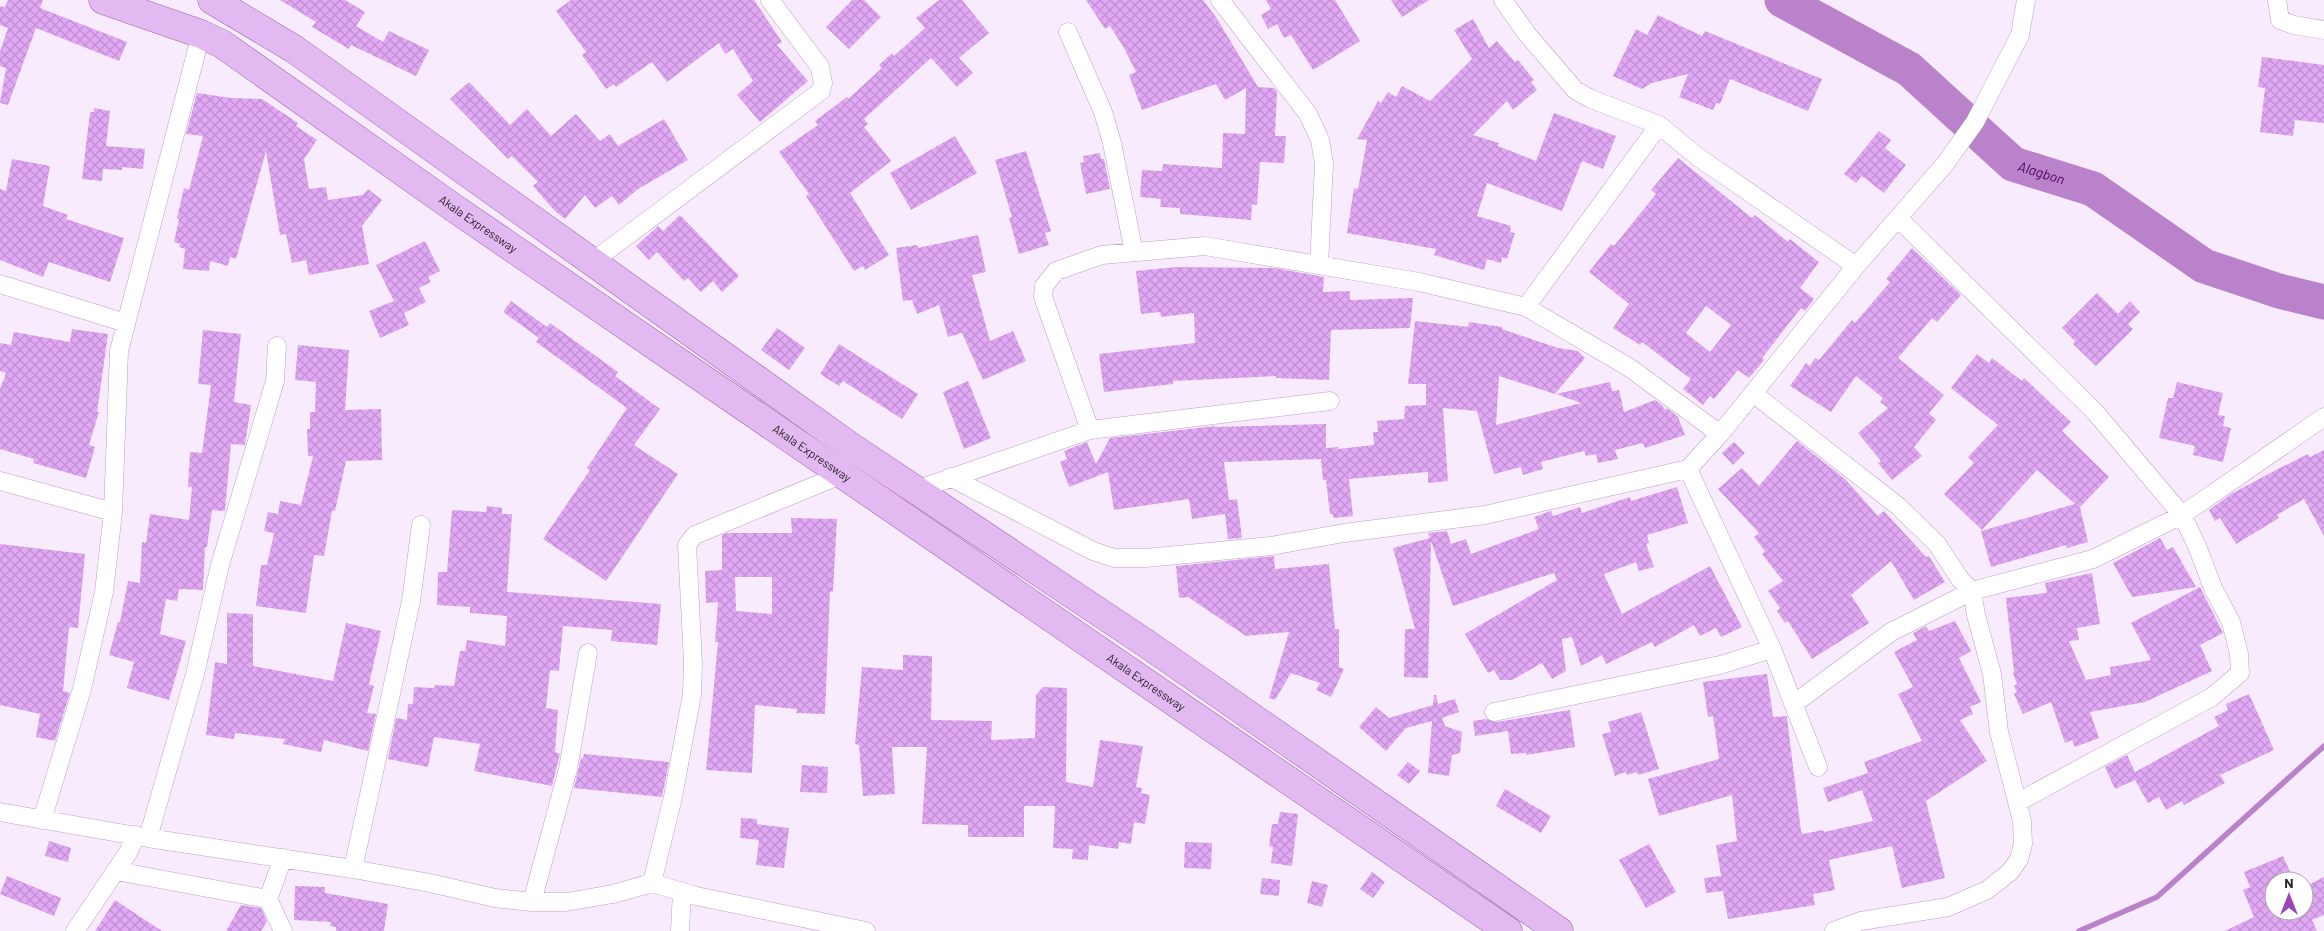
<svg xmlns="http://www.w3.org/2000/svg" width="2324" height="931" font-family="Barlow,sans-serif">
  <defs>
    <pattern id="building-cross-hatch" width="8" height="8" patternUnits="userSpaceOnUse" patternTransform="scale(1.25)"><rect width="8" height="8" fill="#e1a8f4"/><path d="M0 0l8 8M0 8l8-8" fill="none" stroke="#c190d2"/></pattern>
  </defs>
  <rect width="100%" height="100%" fill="#f9ebfe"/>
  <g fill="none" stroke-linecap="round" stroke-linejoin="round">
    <path stroke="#b982cb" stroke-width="5.5" d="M2079,931L2157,897L2324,746"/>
    <path stroke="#b982cb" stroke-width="35" id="s1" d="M1782,0L1909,69L2013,164L2093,189L2204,266L2279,291L2324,302"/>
  </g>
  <path fill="url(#building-cross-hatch)" fill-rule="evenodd" d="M8,0H43L40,8L127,42L119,61L36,28L8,105L0,103L6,68L0,66V52L8,28L0,25V6L5,7Z
    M280,0H345L365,12L356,26L383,42L389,31L429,50L416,76L351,45L349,49L312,27L316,22Z
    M571,0H754L782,42L777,45L808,81L760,122L737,95L753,81L733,49L725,54L719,43L667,82L652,62L616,87L614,84L606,89L582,55L586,52L556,11Z
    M852,0H864L881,17L849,49L826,27Z
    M939,0H962L989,33L959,58L973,73L957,87L931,58L864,119L868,124L864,127L891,161L850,193L889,255L865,270L863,266L854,271L806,196L809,194L779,152L818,125L815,121L847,97L848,99L882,68L879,65L892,53L894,56L925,28L916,18Z
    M1086,0H1203L1216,17L1258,87L1274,88L1277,91L1275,136H1286L1284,163L1260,162L1257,205L1252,204L1251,220L1180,214V208L1160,207L1161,199L1140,197L1142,170L1162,171L1163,164L1222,168L1223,133L1245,134L1246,88L1225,100L1216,84L1142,110L1129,75L1136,72L1124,48L1110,26L1105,29Z
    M1266,0H1335L1360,41L1313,70L1291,35L1284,38L1277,24L1268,29L1261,15L1271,9Z
    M1391,0H1429L1402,17Z
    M1658,15L1702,36L1705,31L1822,79L1808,111L1730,79L1720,104L1716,103L1713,110L1679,97L1688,74L1652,83L1642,89L1613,76L1636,29L1647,35Z
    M1473,19L1489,48L1497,41L1515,62L1518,60L1534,80L1531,82L1537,90L1513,110L1507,101L1473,135L1499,143L1498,146L1536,161L1554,113L1616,136L1603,169L1582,161L1562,211L1487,183L1477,216L1511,226L1510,232L1515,233L1507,259L1502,257L1501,263L1487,259L1484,270L1434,255L1436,249L1347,233L1354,188L1358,189L1367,140L1357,139L1378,101L1381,103L1388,92L1396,97L1402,86L1430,101L1472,59L1454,30Z
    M2262,57L2324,65V123L2295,120L2293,136L2260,132L2265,88L2258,87Z
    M469,82L510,125L527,109L551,136L576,114L600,141L610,134L618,146L664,119L688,160L638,189L619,205L612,196L595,208L585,195L565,219L554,210L533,186L538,182L512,156L508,159L450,99Z
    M197,93L231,98L262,99L298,123L296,126L317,140L304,159L309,189L326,187L328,200L363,195L368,189L382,200L362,226L369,264L309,275L306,260L292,263L286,234L280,235L266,151L236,259L230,257L228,266L210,261L209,271L183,269L185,249L179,247L180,244L174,242L179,219L177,218L184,188L189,190L203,136L186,134Z
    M94,108L110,111L106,146L145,149L143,169L122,167V170L103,169L102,181L82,179L90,112H94Z
    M1879,131L1891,140L1885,148L1906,165L1884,193L1862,176L1856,183L1844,174Z
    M955,136L977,173L911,210L890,173Z
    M1026,151L1051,231L1045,233L1049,245L1019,254L1009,218L1012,217L995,160Z
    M1100,153L1101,159H1104L1110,189L1086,194L1080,163L1084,162L1083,156Z
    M1678,158L1752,218L1755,215L1788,242L1790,239L1819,262L1800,288L1814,299L1805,311L1801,308L1762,358L1764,360L1749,378L1738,370L1714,399L1710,396L1703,405L1683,389L1691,379L1642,342L1640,345L1613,328L1629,304L1589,272L1611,244L1614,246L1656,194L1651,190ZM1706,306L1731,325L1710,352L1686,333Z
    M12,159L50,166L43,206L68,215L66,219L124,238L110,282L49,262L43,277L0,260V189L6,191Z
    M680,215L739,276L722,292L713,281L701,292L688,278L684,281L657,252L649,260L636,246L658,226L663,231Z
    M978,235L986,272L972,275L990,341L1013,331L1026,361L983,380L962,333L948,337L939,305L917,314L912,300L903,301L896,248L917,245L918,248Z
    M425,241L440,271L428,277L431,282L419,288L426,302L404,313L409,325L380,338L369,311L394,301L376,265Z
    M1912,248L1961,295L1937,322L1932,318L1898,358L1944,395L1929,413L1936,420L1914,447L1922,456L1892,480L1878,463L1881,461L1858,433L1888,408L1880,402L1883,398L1856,376L1831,412L1790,386L1806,363L1810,366L1815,358L1819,360L1852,320L1855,323L1890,282L1886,279Z
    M1176,267L1275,268L1324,277L1323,292L1350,291V300L1413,298L1410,328L1331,330L1329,380L1276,378V376L1173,381V384L1104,392L1099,354L1195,343L1194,313L1161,317L1160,312L1141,314L1136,271Z
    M2097,293L2118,314L2130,301L2140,312L2128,324L2133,329L2096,366L2073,344L2075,341L2062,328Z
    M511,301L547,327L550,323L618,372L615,376L660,409L634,445L678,474L606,581L543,539L590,470L587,468L627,408L536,342L539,338L503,312Z
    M1415,321L1468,327L1469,322L1502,327V329L1558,348L1578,351L1585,358L1555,394L1499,376L1496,425L1581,403L1556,394L1610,382L1612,391L1619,390L1624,412L1655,400L1662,405L1665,410L1667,408L1678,417L1685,435L1645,448L1643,443L1615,450L1618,459L1598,463L1596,454L1586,456L1584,451L1541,462L1543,469L1523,475L1521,467L1494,474L1477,411L1443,408L1448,481L1428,483V472L1349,479L1353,516L1334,518L1332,514H1330L1326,480H1323L1321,459L1224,462L1229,500L1237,499L1242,538L1228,539L1225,514L1192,519L1189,499L1114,510L1108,472L1069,487L1060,462L1067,459L1064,451L1087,442L1096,464L1110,438L1215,426V427L1326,424V448L1338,447V449L1374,445L1373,432H1378L1377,421L1404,419L1405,406L1426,405V384H1408Z
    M777,328L805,348L789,370L761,350Z
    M72,329L108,334L97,412H99L89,445L95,447L86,478L33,463L34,459L0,449V389L6,373L0,371V343L11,345L14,332L70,342Z
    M203,330L241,334L234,402L251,405L245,445L231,444L225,511L212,510L207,547H205L203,590L179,589L177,601L166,599L160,634L186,641L169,700L127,688L134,662L109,655L118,622H120L128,581L140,583L142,542L146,543L150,514L189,520L192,487H188L190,452L202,453L211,385L198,384Z
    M839,344L918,394L902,419L843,381L839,386L820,374Z
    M298,345L349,350L345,410L381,409L382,460L346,461L335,511H332L324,556L314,555L306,613L256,606L261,565H267L274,533L264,531L268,512L278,514L280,501L301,505L313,456H308L307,429H310V412H315L316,382L295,380Z
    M1977,354L1989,363L1992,358L2022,381L2024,378L2071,422L2062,431L2109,477L2080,507L2088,542L2067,548L2066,545L1991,567L1981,531L2075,504L2037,470L1982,530L1944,494L1974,463L1968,457L1998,425L1951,388Z
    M968,381L991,438L964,449L943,392Z
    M2177,382L2223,393L2218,415L2225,416L2223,426L2231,428L2223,462L2193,455L2195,446L2159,438L2168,398H2173Z
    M1797,441L1845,479L1878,516L1884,511L1926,557L1929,556L1945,582L1914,600L1891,561L1851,595L1869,623L1812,659L1788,621L1785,623L1777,611L1780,608L1768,591L1783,581L1762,554L1765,551L1754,537L1759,533L1718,489L1742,468L1759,486Z
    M1734,442L1745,453L1733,465L1722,453Z
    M2324,450V536L2304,499L2277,515L2279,518L2236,544L2220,518L2215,521L2209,510L2231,494L2276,470L2308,454L2310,457Z
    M1677,487L1688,523L1647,535L1649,543L1646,544L1654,567L1639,571L1636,562L1604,574L1622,614L1710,566L1742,627L1721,637L1716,628L1700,636L1694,625L1655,647L1652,642L1606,664L1602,655L1581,666L1572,637L1562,639L1566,671L1552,679L1542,663L1512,680H1500L1494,670L1488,673L1465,634L1557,580L1554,573L1453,606L1431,541L1428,678L1404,677L1405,629H1415L1393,548L1430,538L1428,533L1447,531L1451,544L1466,539L1471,554L1539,529L1534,517L1551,511L1553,516L1580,507L1582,513L1630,497L1631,501Z
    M487,506L502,508V514H512L507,592L661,604L657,645L611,641L612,630L563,626L559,671L550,670L546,708L558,710L555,752L560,754L552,786L474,771L480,744L434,737L428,767L388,759L396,718L407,720L408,704H413L414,687L434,688L435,685L454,686L460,651H465L467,640L505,646L507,616L470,613V607L437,605L438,572H447L452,510L486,512Z
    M791,518L837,519L833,592L830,591L825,714L796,713L797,709L755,705L752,773L706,770L718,642H715L718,602L706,603L705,571L722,570V535L727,533H792ZM735,577H772V614L736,611Z
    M2160,538L2167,550L2173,547L2196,587L2132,597L2113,563Z
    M0,544L85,554L78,628L69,627L63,691L70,693L55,741L36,737L40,714L0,705Z
    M1274,556L1275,569L1329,564L1335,629H1339V667L1344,669L1331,697L1316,690L1320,683L1291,673L1275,700L1269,698L1289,632L1246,636L1188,597L1179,598L1176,566Z
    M2092,573L2100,624L2077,628L2079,640L2069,641L2086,680L2111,675L2110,667L2151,660L2131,623L2200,587L2223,633L2200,645L2212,671L2145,702L2090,712L2099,738L2075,747L2072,740L2065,743L2051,702L2023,714L2014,694L2017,692L2014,686L2017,684L2013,673L2014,672L2006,598L2047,593L2045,583Z
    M227,613L253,614V666L333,681L346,623L381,631L369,684L374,686L367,713L376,714L368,751L324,740L321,752L283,744L285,739L235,733L234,739L206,735L215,662L227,664Z
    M1955,621L1971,651L1959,658L1981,702L1970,707L1973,714L1960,720L1987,761L1926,801L1945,878L1902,888L1892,846L1829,860L1835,890L1813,894L1815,905L1728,919L1723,891L1706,893L1704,878L1721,876L1716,845L1737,841L1732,795L1659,816L1648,779L1719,759L1713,716L1708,717L1703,682L1767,674L1773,717L1787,716V718L1801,831L1803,834L1823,830L1824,832L1873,821L1862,790L1828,802L1823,788L1868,773L1864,762L1922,741L1898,694L1913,687L1894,652L1917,640L1913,633L1926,626L1929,631Z
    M903,655L932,656L931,720L992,721L991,740L1035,738L1036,695L1043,687L1067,688L1066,782L1093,787L1100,740L1143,746L1136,787L1142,788L1141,793L1150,795L1145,824L1134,822L1131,844L1119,842L1118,849L1089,845L1088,860L1072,859L1073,849L1053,848L1055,806H1024V837H968V825L922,824L927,747H892L895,794L863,796L859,745L855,744L862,667L903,670Z
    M2249,694L2274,750L2220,775L2225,783L2184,805L2182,801L2166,810L2159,797L2148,803L2135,780L2115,789L2105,767L2127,755L2135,772L2219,726L2214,717L2228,710L2226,704Z
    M1434,695H1436L1438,704L1455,699L1459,712L1442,718L1445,726L1462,732L1460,753L1452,755L1449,776L1428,773L1432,721L1406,728L1386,751L1359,727L1376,707L1389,718L1433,705Z
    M1570,710L1575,747L1526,755L1527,753L1511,754L1508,731L1475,736L1473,721L1486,719L1496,722Z
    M1641,712L1659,769L1638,775L1637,772L1627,775L1626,772L1615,776L1602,734L1611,732L1608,722Z
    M584,754L669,762L662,797L574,788L581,758L583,759Z
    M1408,762L1420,771L1409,784L1397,775Z
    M802,765L828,767L827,793L800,792Z
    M1505,789L1551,816L1541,833L1496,806Z
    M1280,812L1298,814L1292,866L1271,863L1273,847L1269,846L1272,824H1278Z
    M741,818L757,819V824L789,828L784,868L756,865L759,840L740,838Z
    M49,841L71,848L68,862L45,856Z
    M1185,842L1212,843L1211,869L1184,868Z
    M1649,844L1676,892L1646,908L1619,860Z
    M2283,856L2294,881H2274V911H2304V887L2324,877V915L2312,920L2317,931H2225L2254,917L2243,890L2250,887L2244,872Z
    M1372,872L1385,882L1373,898L1360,889Z
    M7,876L61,898L54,916L0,894Z
    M1262,878L1280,880L1279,896L1260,894Z
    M1312,881L1328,885L1322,907L1307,903Z
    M295,886L325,887V893L388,904L384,931H336V927L330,926L331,922L294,920Z
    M115,900L142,918L162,931H95Z
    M241,905L261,908L267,921L261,931H226Z"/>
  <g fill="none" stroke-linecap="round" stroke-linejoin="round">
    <defs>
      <path id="minor" d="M1220,0L1308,114L1320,140L1324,164L1319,265
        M1503,0L1527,34L1575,90L1591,99L1659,125L1698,157L1856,266
        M2277,0L2280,20L2294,25L2324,30
        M1068,32L1103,112L1112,143L1134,252
        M1898,218L2095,412L2182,515L2197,546L2213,588L2231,622L2239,654L2240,673L2212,697L2018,802
        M592,262L821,91L823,83L820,67L770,0
        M0,284L126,323
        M1526,307L1659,125
        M1754,394L1898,506L1937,544L1960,579L1972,591L1976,615L1992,674L1999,732L2022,821L2023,844L2019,859L2010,872L1987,890L1948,907L1861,921L1834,931
        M1090,430L1043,297L1044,286L1056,271L1102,255L1205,246L1419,282L1526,307L1630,368L1720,434
        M1688,469L1772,649L1818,767
        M950,477L1093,551L1114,558H1146L1271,546L1344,533L1485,515L1688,469L1720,434L1856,266L1945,164L1975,122L2020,35L2026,0
        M0,481L113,512
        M916,490L1090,430L1330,401
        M1795,703L1891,632L1972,591L2093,559L2182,515L2324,417
        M1494,712L1720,665L1772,649
        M0,812L148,838L353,869L430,883L495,898L532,902H566L613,894L652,883L696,896L866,931
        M42,820L82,689L104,592L113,512L119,351L201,34
        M148,838L195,674L220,565L275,381L277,346
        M353,869L411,601L421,525
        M116,871L268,899L283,931
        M652,883L673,797L692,694L693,663L687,545L695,535L843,474
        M268,899L283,858
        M532,902L568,769L588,653
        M75,931L129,851L136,835
        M680,931L682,891"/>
      <g id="primary">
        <path id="s2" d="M103,0L201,34L222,44L454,208L1508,931"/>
        <path d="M212,0L294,49L850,446L1147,644L1559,931"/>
      </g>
    </defs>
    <use href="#minor" stroke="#b9a3c1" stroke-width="19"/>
    <use href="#primary" stroke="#9767a7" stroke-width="29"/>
    <use href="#minor" stroke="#fff" stroke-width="18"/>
    <use href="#primary" stroke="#e3b9f1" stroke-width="28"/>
  </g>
  <g text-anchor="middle" stroke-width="5" stroke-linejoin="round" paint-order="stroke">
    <g font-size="12" fill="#2c232f" stroke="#fff">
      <text dy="4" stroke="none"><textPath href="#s2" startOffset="440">Akala Expressway</textPath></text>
      <text dy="4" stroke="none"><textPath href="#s2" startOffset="845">Akala Expressway</textPath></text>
      <text dy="4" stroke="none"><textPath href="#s2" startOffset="1250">Akala Expressway</textPath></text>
    </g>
    <g font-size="14" font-style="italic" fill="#4d0060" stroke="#fff">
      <text dy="5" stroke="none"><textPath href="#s1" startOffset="315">Alagbon</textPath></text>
    </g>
  </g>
  <g transform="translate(2289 896)"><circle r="24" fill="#ffffff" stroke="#aba7ac"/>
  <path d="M0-4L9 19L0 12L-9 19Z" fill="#9b47b5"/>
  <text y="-8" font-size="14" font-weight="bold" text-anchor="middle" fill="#2c232f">N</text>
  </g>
</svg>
